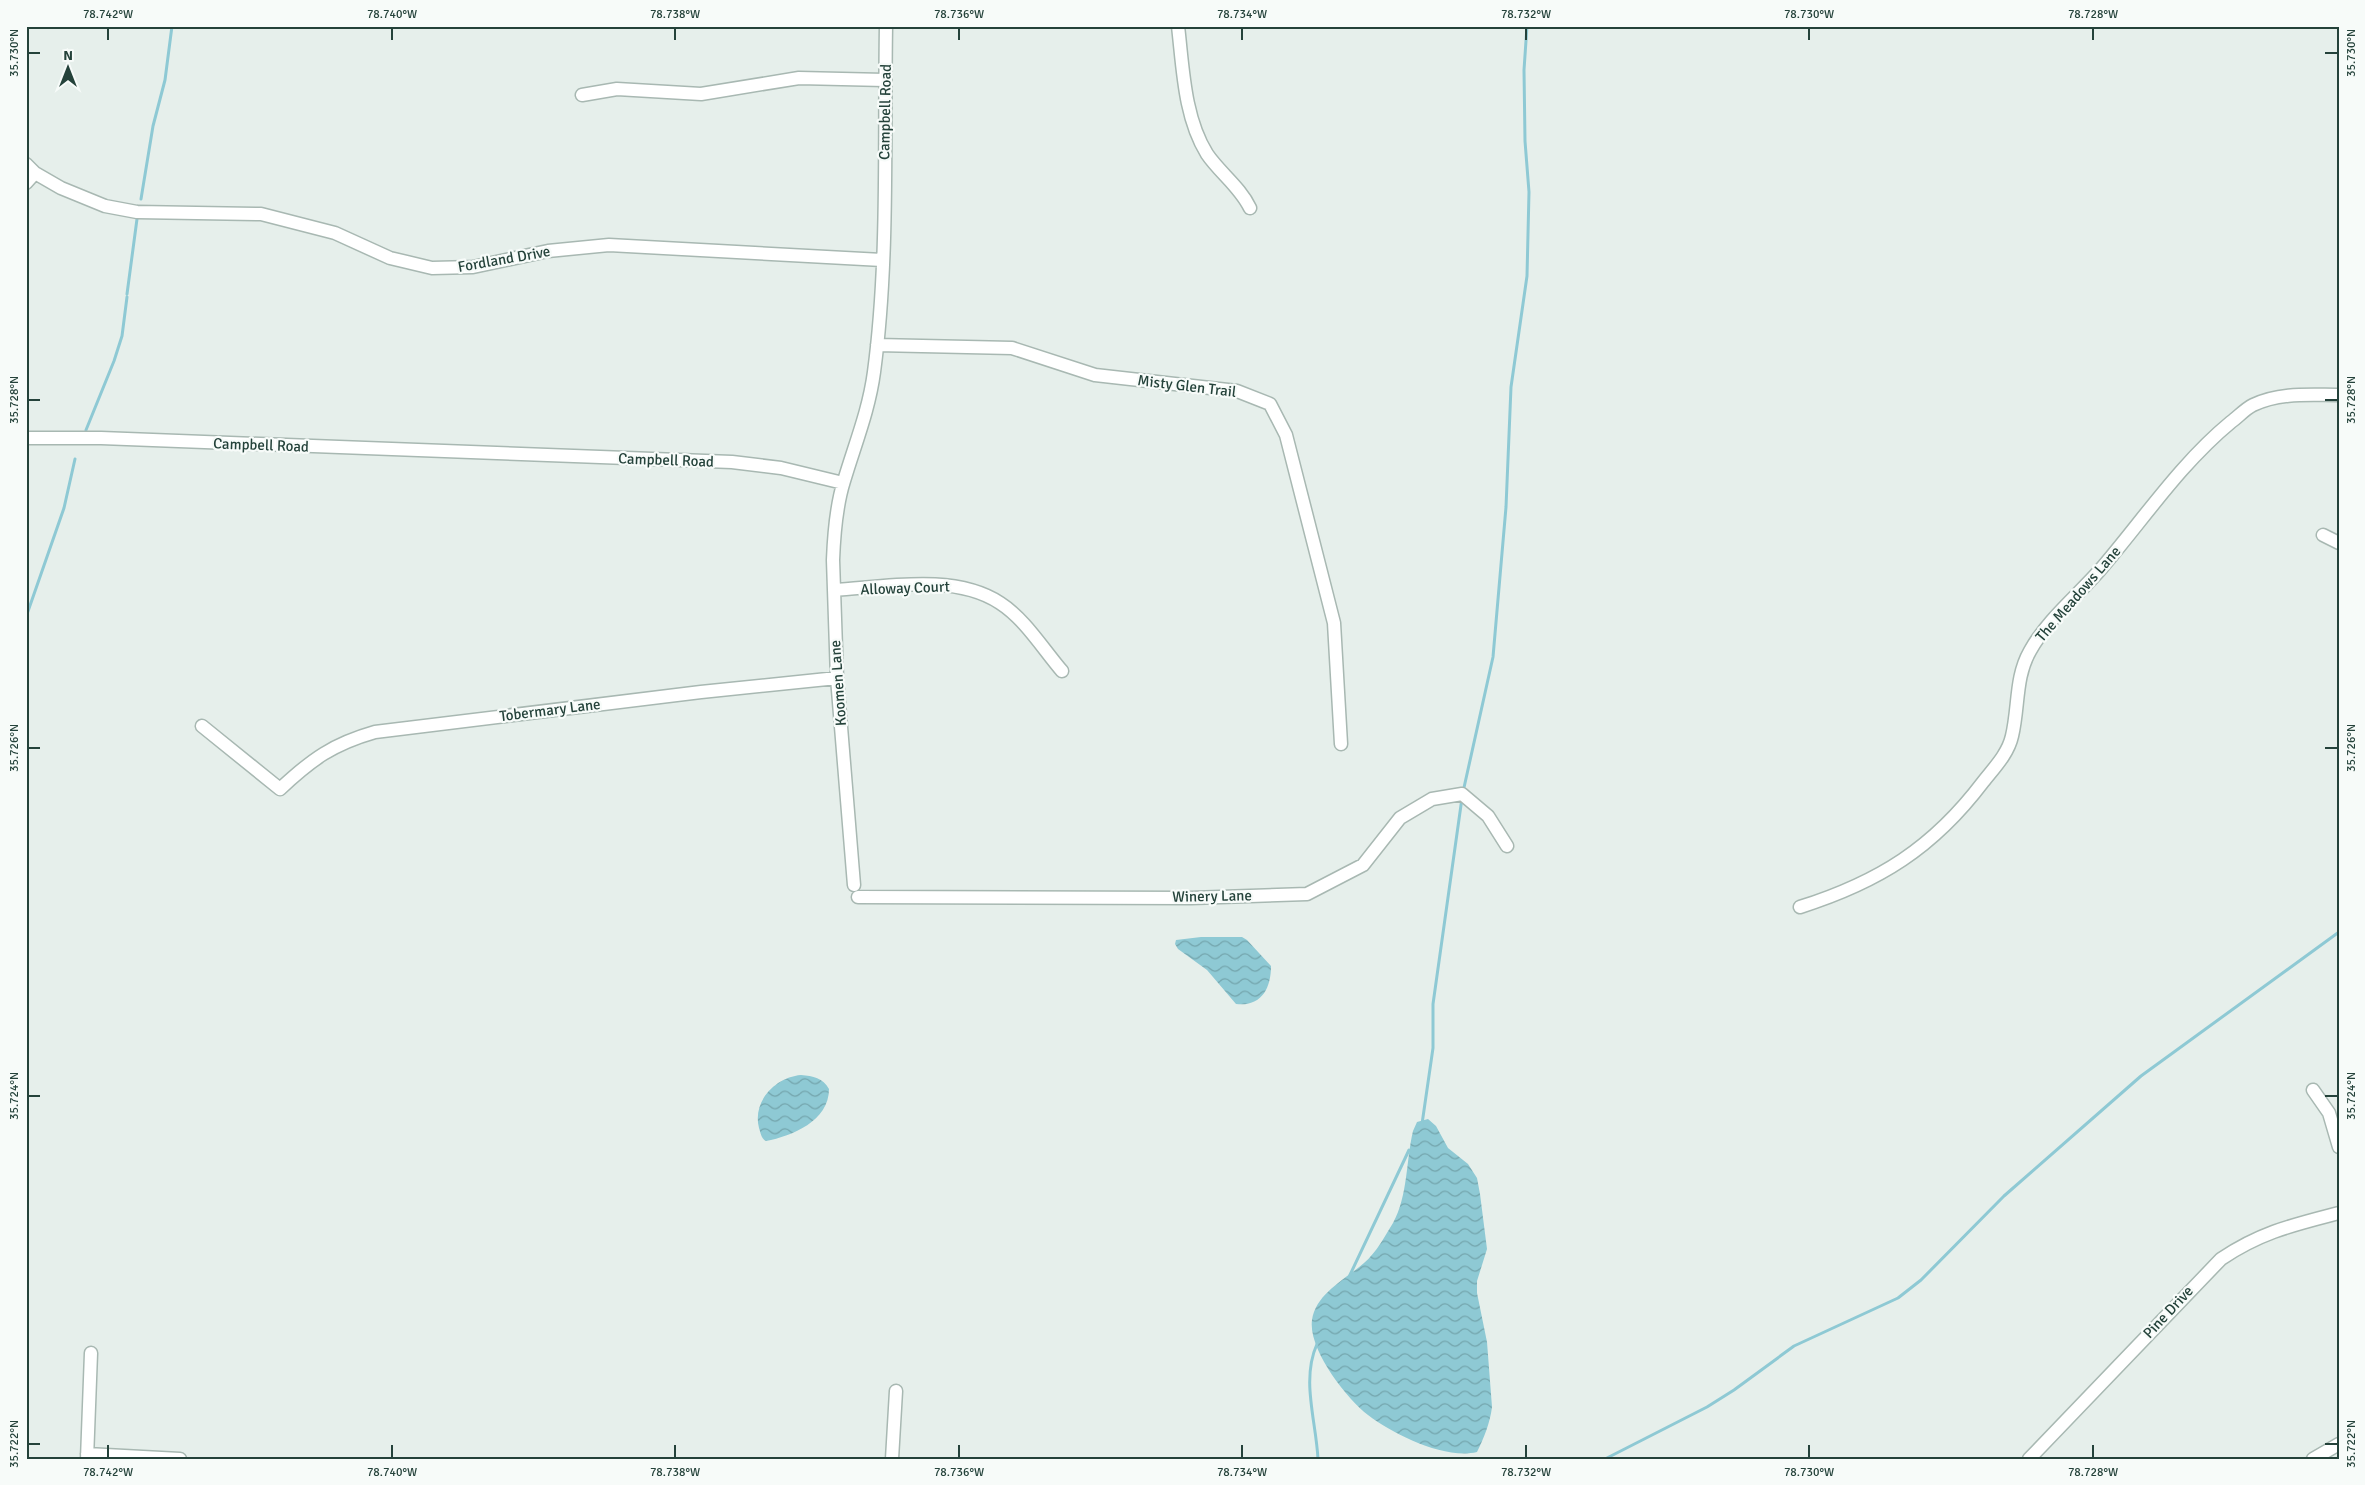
<svg xmlns="http://www.w3.org/2000/svg" width="2365" height="1485" font-family="Signika,sans-serif">
  <defs>
    <pattern id="water-waves" width="16" height="10" patternUnits="userSpaceOnUse" patternTransform="scale(1.25)"><rect width="16" height="10" fill="#8ec9d4"/><path d="M0 5q4-4 8 0t8 0" fill="none" stroke="#74a5ad"/></pattern>
  </defs>
  <rect width="100%" height="100%" fill="#e6efeb"/>
  <path fill="url(#water-waves)" d="M1242,937L1247,940L1271,966C1271,989 1261,1007 1236,1004L1207,970L1178,949L1175,944L1176,940L1201,937Z
    M801,1075C813,1076 823,1078 829,1089C829,1121 792,1136 766,1141C761,1138 761,1134 759,1128C752,1101 776,1077 801,1075Z
    M1428,1119L1436,1126L1448,1148L1468,1164L1477,1178L1480,1194L1487,1249L1477,1281V1293L1487,1342L1492,1407C1490,1423 1484,1438 1477,1452C1445,1460 1393,1434 1368,1415C1346,1398 1308,1349 1312,1320C1316,1293 1346,1279 1364,1263C1376,1253 1385,1236 1393,1223C1408,1196 1406,1160 1413,1131L1417,1122Z"/>
  <g fill="none" stroke-linecap="round" stroke-linejoin="round">
    <path stroke="#8ec9d4" stroke-width="3" d="M141,199L153,126L165,80L172,26
      M127,294L137,219
      M86,430L114,361L122,336L127,297
      M26,617L64,508L75,459
      M1463,792L1493,657L1506,507L1511,387L1527,276L1529,192L1525,141L1524,70L1527,26
      M1422,1124L1433,1048V1004L1462,798
      M1349,1277L1409,1150
      M1317,1344C1301,1380 1316,1420 1318,1459
      M1605,1459L1707,1407L1734,1390L1794,1346L1898,1298L1921,1280L2004,1196L2141,1076L2339,932"/>
    <defs>
      <path id="street" d="M1178,26C1183,68 1184,117 1207,154C1220,173 1240,187 1250,208
        M582,95L617,89L701,94L799,78L885,80
        M26,164L35,173L61,188L105,206L137,212L261,214L335,233L390,258L432,268L473,267L548,251L609,245L882,260
        M26,183L35,173
        M877,345L1012,348L1095,375L1237,391L1270,404L1286,435L1334,623L1341,744
        M26,438H101L732,462L781,468L843,483
        M2323,535L2339,543
        M834,590C885,587 955,573 1000,603C1025,619 1043,649 1062,671
        M202,726L280,789C312,759 333,744 375,732L701,692L837,678
        M854,885L837,678L833,560C834,534 836,506 844,481C855,444 869,410 874,372C889,260 884,139 886,26
        M858,897L1191,898L1307,894L1363,865L1400,818L1432,799L1462,794L1488,816L1507,846
        M1800,907C1879,882 1933,848 1983,782C1994,768 2008,754 2012,736C2019,707 2015,677 2030,651C2047,620 2077,596 2100,570C2143,520 2180,464 2231,422C2238,417 2245,409 2253,405C2280,392 2310,395 2339,395
        M2313,1090L2329,1113L2339,1147
        M87,1454L180,1459
        M87,1459L91,1353
        M892,1459L896,1391
        M2029,1459L2221,1259C2261,1232 2293,1225 2339,1213
        M2313,1459L2339,1444"/>
    </defs>
    <use href="#street" stroke="#a8b8b2" stroke-width="15"/>
    <use href="#street" stroke="#fff" stroke-width="12"/>
  </g>
  <path fill="none" stroke="#24423a" stroke-width="2" d="M108,28V40M392,28V40M675,28V40M959,28V40M1242,28V40M1526,28V40M1809,28V40M2093,28V40M28,53H40M2325,53H2338M28,400H40M2325,400H2338M28,748H40M2325,748H2338M28,1096H40M2325,1096H2338M28,1444H40M2325,1444H2338M108,1445V1458M392,1445V1458M675,1445V1458M959,1445V1458M1242,1445V1458M1526,1445V1458M1809,1445V1458M2093,1445V1458"/>
  <g text-anchor="middle" stroke-width="4.5" stroke-linejoin="round" paint-order="stroke">
    <g font-size="15" fill="#24423a" stroke="#f7fbf9">
      <text transform="translate(885 112) rotate(-89)" y="5">Campbell Road</text>
      <text transform="translate(504 259) rotate(-10)" y="5">Fordland Drive</text>
      <text transform="translate(1187 386) rotate(7)" y="5">Misty Glen Trail</text>
      <text transform="translate(261 445) rotate(2)" y="5">Campbell Road</text>
      <text transform="translate(666 460) rotate(2)" y="5">Campbell Road</text>
      <text transform="translate(905 588) rotate(-2)" y="5">Alloway Court</text>
      <text transform="translate(2078 594) rotate(-49)" y="5">The Meadows Lane</text>
      <text transform="translate(838 683) rotate(-94)" y="5">Koomen Lane</text>
      <text transform="translate(550 710) rotate(-7)" y="5">Tobermary Lane</text>
      <text transform="translate(1212 896) rotate(-1)" y="5">Winery Lane</text>
      <text transform="translate(2168 1312) rotate(-47)" y="5">Pine Drive</text>
    </g>
  </g>
  <rect width="2365" height="1485" fill="none" stroke="#f7fbf9" stroke-width="55"/>
  <g transform="translate(68 68)" stroke="#f7fbf9" stroke-width="4" paint-order="stroke">
  <path d="M0-4L9 19L0 12L-9 19Z" fill="#24423a"/>
  <text y="-8" font-size="14" font-weight="bold" text-anchor="middle" fill="#24423a">N</text>
  </g>
  <rect x="28" y="28" width="2310" height="1430" fill="none" stroke="#24423a" stroke-width="2"/>
  <g font-size="12" text-anchor="middle" fill="#24423a">
    <text x="108" y="18">78.742°W</text>
    <text x="392" y="18">78.740°W</text>
    <text x="675" y="18">78.738°W</text>
    <text x="959" y="18">78.736°W</text>
    <text x="1242" y="18">78.734°W</text>
    <text x="1526" y="18">78.732°W</text>
    <text x="1809" y="18">78.730°W</text>
    <text x="2093" y="18">78.728°W</text>
    <text transform="translate(14 53) rotate(-90)" y="4">35.730°N</text>
    <text transform="translate(2351 53) rotate(-90)" y="4">35.730°N</text>
    <text transform="translate(14 400) rotate(-90)" y="4">35.728°N</text>
    <text transform="translate(2351 400) rotate(-90)" y="4">35.728°N</text>
    <text transform="translate(14 748) rotate(-90)" y="4">35.726°N</text>
    <text transform="translate(2351 748) rotate(-90)" y="4">35.726°N</text>
    <text transform="translate(14 1096) rotate(-90)" y="4">35.724°N</text>
    <text transform="translate(2351 1096) rotate(-90)" y="4">35.724°N</text>
    <text transform="translate(14 1444) rotate(-90)" y="4">35.722°N</text>
    <text transform="translate(2351 1444) rotate(-90)" y="4">35.722°N</text>
    <text x="108" y="1476">78.742°W</text>
    <text x="392" y="1476">78.740°W</text>
    <text x="675" y="1476">78.738°W</text>
    <text x="959" y="1476">78.736°W</text>
    <text x="1242" y="1476">78.734°W</text>
    <text x="1526" y="1476">78.732°W</text>
    <text x="1809" y="1476">78.730°W</text>
    <text x="2093" y="1476">78.728°W</text>
  </g>
</svg>
